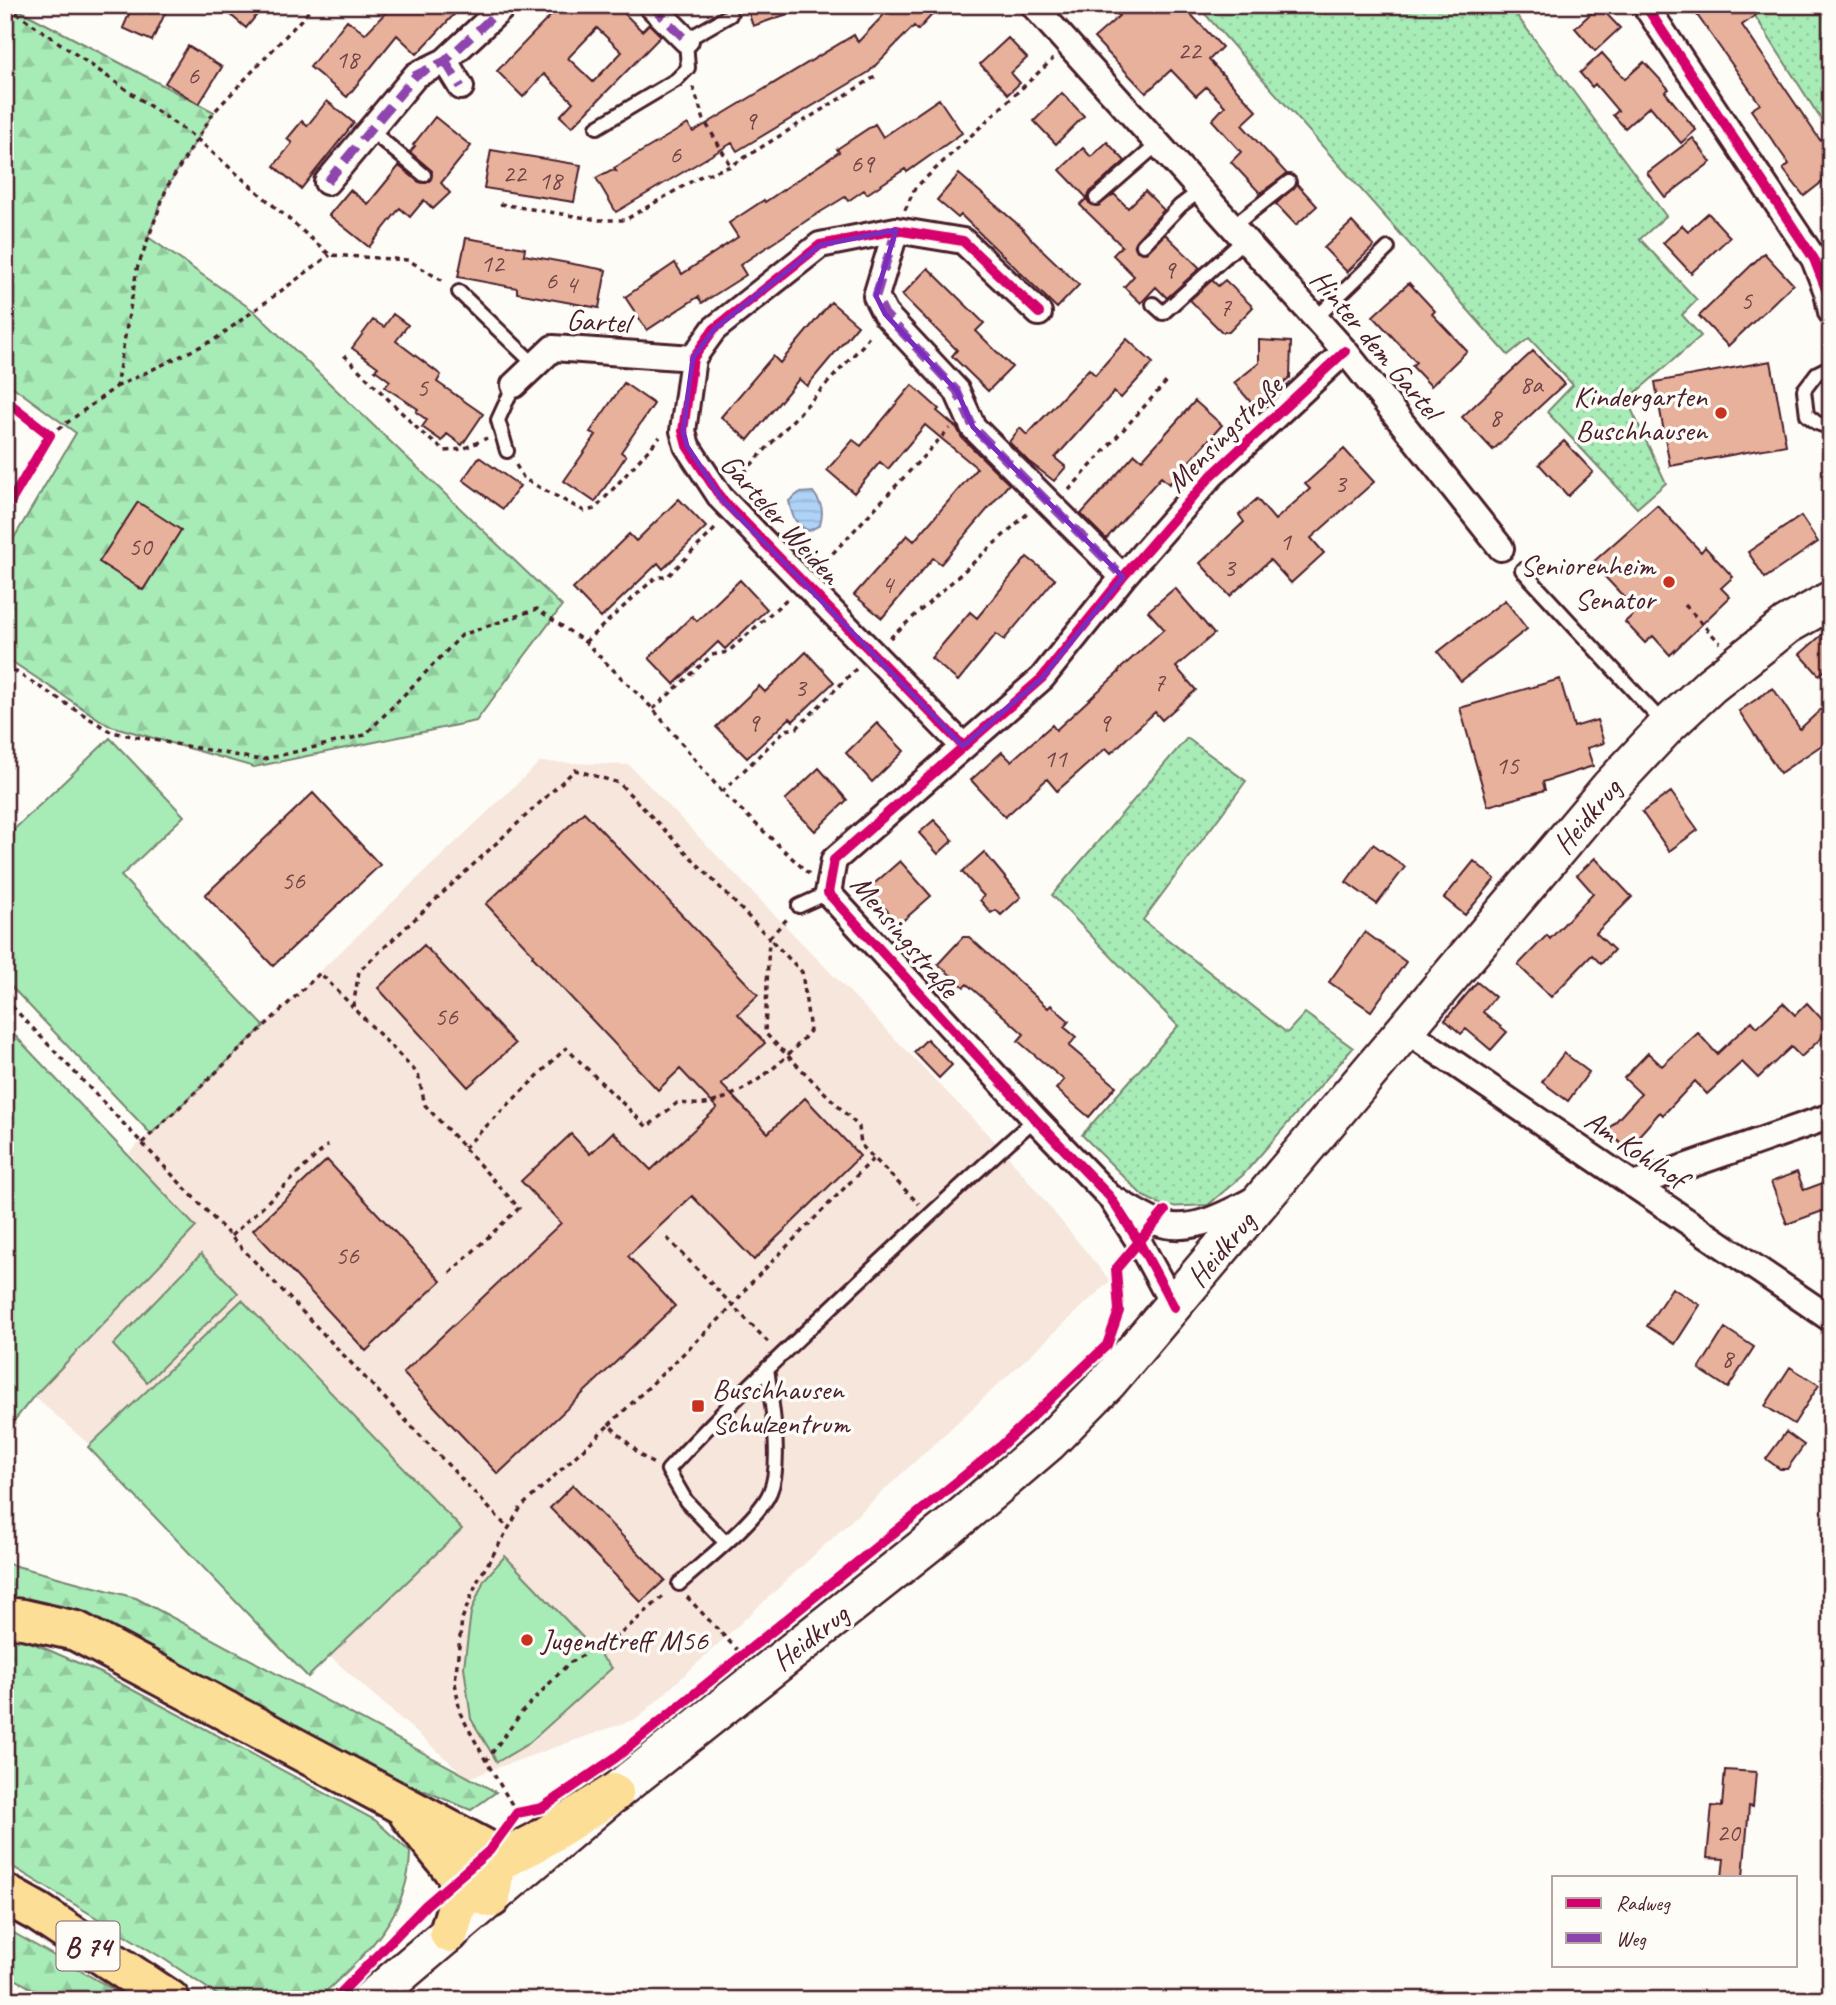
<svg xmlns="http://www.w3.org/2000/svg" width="1836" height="2005" font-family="Caveat,sans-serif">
  <defs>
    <pattern id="grass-dots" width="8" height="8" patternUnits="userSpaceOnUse" patternTransform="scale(1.75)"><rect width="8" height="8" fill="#a7ebb6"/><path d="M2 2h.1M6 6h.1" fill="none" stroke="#91c99d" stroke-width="1.8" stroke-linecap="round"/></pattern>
    <pattern id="forest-firs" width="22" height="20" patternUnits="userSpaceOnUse" patternTransform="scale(1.75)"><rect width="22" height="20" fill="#a7ebb6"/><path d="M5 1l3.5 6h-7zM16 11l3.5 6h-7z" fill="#91c99d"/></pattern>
    <pattern id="water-rules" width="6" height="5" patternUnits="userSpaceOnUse" patternTransform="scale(1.75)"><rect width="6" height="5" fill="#aed3f7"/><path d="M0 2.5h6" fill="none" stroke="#97b5d4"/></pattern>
  </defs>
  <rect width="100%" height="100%" fill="#fdfcf7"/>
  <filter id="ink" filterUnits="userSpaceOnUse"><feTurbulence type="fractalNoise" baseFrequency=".0143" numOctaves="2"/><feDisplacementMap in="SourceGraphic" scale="14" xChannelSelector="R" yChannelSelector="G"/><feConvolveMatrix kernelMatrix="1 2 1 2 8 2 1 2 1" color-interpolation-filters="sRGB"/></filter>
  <g filter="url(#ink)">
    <path fill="#f6e6db" d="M540,762L629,765L1003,1150L1110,1281L638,1718L468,1778L34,1396L196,1228L129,1153Z"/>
    <path fill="url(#grass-dots)" stroke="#788570" stroke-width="2" d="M1197,5H1509L1666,216L1640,239L1697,300L1682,315L1701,336L1627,400L1666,483L1637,508L1547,412L1573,385L1529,338L1508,355Z
      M1748,5H1831V135Z
      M1187,738L1246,781L1143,920L1287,1033L1305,1013L1353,1048L1243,1175L1208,1205L1166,1207L1143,1196L1082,1135L1178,1026L1052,895Z"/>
    <path fill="url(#forest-firs)" stroke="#788570" stroke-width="2" d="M17,9L214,112L167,187L148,237L254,311L562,606L476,721L254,767L108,725L5,657V553L76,433L5,381V30Z
      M5,1563L136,1598L496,1792L471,1810L367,1767L160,1652L90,1619L5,1601Z
      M19,1637L101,1673L375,1820L410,1852C409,1919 362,1957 317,2000H225L164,1959L5,1862V1638Z
      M5,1928L132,2000H51L5,1973Z"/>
    <path fill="#a7ebb6" stroke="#788570" stroke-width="2" d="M110,738L184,816L121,876L264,1026L151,1134L5,980V838Z
      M5,1025L196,1227L34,1396L5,1432Z
      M201,1254L238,1293L147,1382L113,1345Z
      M242,1300L462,1529L308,1677L88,1447Z
      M505,1556L612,1668L528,1744L497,1762L471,1719L464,1667L471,1612L484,1580Z"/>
    <path fill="url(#water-rules)" stroke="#868ba5" stroke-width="2" d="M813,492C822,504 824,511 820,525L809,531C795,525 792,516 789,501L799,493Z"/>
    <path fill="#e7b19b" stroke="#4a1f2b" stroke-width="2" fill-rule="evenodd" d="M133,5H169L152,41L123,28Z
      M219,5H265L246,28Z
      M393,5H463L417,54L397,35L347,97L310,67L347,20L365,34Z
      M561,5H616L642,31L649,24L661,36L572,127L560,116L573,102L544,74L523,97L497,71ZM597,28L622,52L593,82L568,58Z
      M746,5H805V8L753,26Z
      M893,5H941L918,30L914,26L869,72L737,151L732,143L616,212L596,178L611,170L616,171L614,168L688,124L693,132L854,35L858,42Z
      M1109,5H1182L1222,47L1209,60L1257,111L1242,125L1287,174L1260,193L1231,162L1241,152L1212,120L1225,106L1206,87L1196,96L1171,70L1146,93L1094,38L1119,16Z
      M1690,5H1770L1742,25L1820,140L1822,139L1831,150V175L1804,196L1783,169L1789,164L1751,110L1760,104Z
      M1599,6L1620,28L1595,51L1575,28Z
      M1008,38L1027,58L1011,73L1020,83L1008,94L980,64Z
      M188,46L222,67L199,104L165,83Z
      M1602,53L1625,79L1644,62L1669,89L1665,92L1696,130L1681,143L1650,106L1625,128L1613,115L1618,111L1595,84L1592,87L1580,73Z
      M1062,93L1084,116L1056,144L1034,121Z
      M939,99L962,133L907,172L905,169L867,194L864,190L848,201L845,197L809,219L740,265L746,275L702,303L698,297L647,330L625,297L675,263L682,274L738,237L729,223L764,200L765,202L839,152L837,149L875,124L883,137Z
      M327,101L354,123L301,189L274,166L292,143L287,139L302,121L307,126Z
      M435,117L471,146L441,183L450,193L433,209L424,200L410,217L400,208L369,247L329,215L350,190L368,204L399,166L419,182L426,183L430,181L432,171L410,152L415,146L413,145Z
      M1693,138L1711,162L1665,197L1647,173Z
      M1107,142L1125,161L1090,192L1087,199L1089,203L1098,206L1114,194L1128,208L1145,191L1164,210L1136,240L1134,244L1137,251L1146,253L1165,234L1200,268L1167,298L1156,287L1141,303L1124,287L1134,276L1113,255L1122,246L1080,205L1087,198L1060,170L1083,148L1091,157Z
      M491,150L581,165L574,202L484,188Z
      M959,174L1021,227L1033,241L1079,285L1057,308L961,215L958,218L937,200Z
      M1297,184L1317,206L1296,225L1276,204Z
      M1708,213L1730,237L1691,273L1663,243L1682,225L1688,231Z
      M1352,222L1374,246L1347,272L1324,248Z
      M466,238L525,248L524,255L606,270L599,308L517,293V288L458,277Z
      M1764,253L1793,284L1728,346L1699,316Z
      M928,268L984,323L976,331L1012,367L988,391L952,356L957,350L902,295Z
      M1212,280L1218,286L1225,280L1253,307L1229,332H1222L1190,300Z
      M1409,283L1435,311L1432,314L1467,351L1431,386L1412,366L1416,362L1373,316Z
      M831,302L858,325L807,386L799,379L748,440L721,417L773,356L780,363Z
      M393,314L408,325L396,341L441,375L437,382L483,414L462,445L447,434L442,441L422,427L427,420L416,412L418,409L385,387L390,381L375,370L378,367L352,348L373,320L384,327Z
      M1127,339L1153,363L1121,398L1114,392L1055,458L1066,467L1054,481L1028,461L1009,442L1020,428L1027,435L1089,369L1095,375Z
      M1259,340L1291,342L1290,378L1255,407L1234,383L1259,363Z
      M1533,351L1564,384L1493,450L1462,417Z
      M1771,361L1786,445L1670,466L1655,382Z
      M624,383L654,404L621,452L626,456L595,502L564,481L596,435L590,432Z
      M912,385L939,409L937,411L957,428L962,438L1009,484L941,564L933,558L882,618L854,595L907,535L914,541L977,468L925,425L888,469L880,462L854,493L827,470L853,440L861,446Z
      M1195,401L1222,425L1169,484L1161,477L1106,539L1081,514L1135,454L1142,460Z
      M1564,441L1593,472L1568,496L1539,464Z
      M1344,449L1374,482L1311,538L1324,553L1291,583L1270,560L1230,596L1200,563L1244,522L1239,515L1257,499L1275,520L1310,489L1305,484Z
      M479,457L520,486L503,509L463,480Z
      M679,499L706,527L663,569L658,563L601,618L573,589L629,534L636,541Z
      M138,502L181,530L143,590L99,562Z
      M1657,505L1701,552L1705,547L1733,577L1721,588L1730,597L1670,655L1653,636L1645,643L1625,622L1637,611L1592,563Z
      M1801,516L1818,542L1765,578L1748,552Z
      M1027,557L1055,579L1004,640L996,634L958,681L931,658L970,612L977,618Z
      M740,580L767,609L725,649L718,642L674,684L649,658L692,616L697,621Z
      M1175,588L1214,634L1176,667L1196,690L1162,720L1155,712L1111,753L1106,748L1057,791L1047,779L1005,817L971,780L1002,752L1011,761L1052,725L1056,730L1119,672L1118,671L1164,629L1148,611Z
      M1505,600L1527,629L1461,681L1438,652Z
      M1831,627V665L1819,675L1800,654Z
      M806,652L834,682L793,721L790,718L747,758L716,727L759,686L765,692Z
      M1560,679L1574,727L1597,720L1604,743L1587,748L1593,766L1543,782L1545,790L1488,806L1460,708Z
      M1773,688L1800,729L1831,700V739L1780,773L1739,711Z
      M877,723L904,751L872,782L846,753Z
      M819,768L847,800L815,831L785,800Z
      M1671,792L1698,830L1669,851L1642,812Z
      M313,793L380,865L273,966L205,895Z
      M584,812L758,995L738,1014L765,1043L721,1084L768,1133L805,1098L860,1156L754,1260L692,1196L628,1256L675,1306L498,1474L403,1373L561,1223L521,1181L571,1134L590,1154L613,1132L651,1170L717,1108L680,1069L658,1090L532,956L533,954L486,904Z
      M934,820L953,840L938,854L919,833Z
      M1373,844L1405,867L1377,904L1346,882Z
      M984,852L1021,897L1001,915L996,910L991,913L980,900L984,896L962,872Z
      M1595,858L1632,897L1596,933L1614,950L1601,964L1592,955L1551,997L1518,965L1547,935L1550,939L1593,893L1577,875Z
      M900,861L931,896L899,924L868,889Z
      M1474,861L1495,879L1465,915L1444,898Z
      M1365,932L1406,962L1371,1011L1329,982Z
      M963,937H969L1048,1008L1051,1005L1069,1021L1064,1027L1076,1037L1069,1046L1116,1086L1089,1117L1056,1089L1064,1080L1018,1041L1024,1034L967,984L964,987L938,964Z
      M424,945L515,1044L468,1087L378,988Z
      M1477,982L1495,997L1483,1012L1507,1032L1491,1050L1466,1029L1461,1034L1445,1020Z
      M1783,1003L1795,1015L1807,1003L1831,1029L1801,1057L1791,1047L1758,1078L1742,1062L1707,1094L1695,1081L1663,1115L1660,1112L1627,1149L1607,1131L1641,1094L1624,1078L1648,1053L1662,1066L1698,1033L1717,1054L1752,1021L1757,1027Z
      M927,1039L952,1065L939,1078L914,1052Z
      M1564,1053L1589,1072L1568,1101L1542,1082Z
      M327,1160L441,1281L366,1351L253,1230Z
      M1797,1172L1804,1190L1831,1180V1208L1787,1224L1771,1182Z
      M1672,1288L1700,1305L1675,1344L1647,1326Z
      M1725,1328L1754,1347L1728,1388L1699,1369Z
      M1790,1367L1819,1385L1794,1424L1765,1406Z
      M1786,1432L1804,1445L1787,1469H1780L1766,1459Z
      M573,1485L665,1580L641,1602L550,1508Z
      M1725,1770L1756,1772L1753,1807L1749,1806L1743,1877H1722L1724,1859L1707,1858L1712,1806L1722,1807Z"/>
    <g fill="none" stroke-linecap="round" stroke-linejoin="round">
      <defs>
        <path id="lane" d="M597,127L676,80L688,68L686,40L730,15
          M370,130L424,175
          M1096,198L1159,143
          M1233,226L1289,182
          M1143,245L1180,206L1201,190
          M459,292L534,364
          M1153,304L1163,313L1245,239
          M1316,318L1388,248
          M1831,366L1817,373L1804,390L1807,415L1817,423L1831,428
          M507,451L498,420L514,385
          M1522,570L1664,724
          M799,906L828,893
          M725,1542L686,1501L668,1470C727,1405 791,1346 854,1286C914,1230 973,1174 1035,1119
          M679,1584C702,1563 759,1519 770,1492C783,1463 771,1400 767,1368"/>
        <path id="street" d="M651,5L686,40
          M1033,5L1345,351L1501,548
          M1645,5L1814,259L1827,292L1831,312
          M445,61L461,87
          M327,182L416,75L445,61L505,5
          M896,230L876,296L885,314L957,391L973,427L1123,577
          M514,385L553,348L693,358
          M963,746L721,498L687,446L683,431L693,358L714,329L820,245L896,230L963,241L1039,313
          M1407,1031L1831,1319
          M1633,1185L1831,1116
          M1112,1198C1126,1206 1141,1216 1155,1222C1189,1235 1224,1215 1253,1200
          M1174,1307L1139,1242L1110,1197L1035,1119L828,893L834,860L1042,678L1123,577L1211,476L1345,351"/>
        <path id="secondary" d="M370,2000L614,1793L953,1524L1048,1443L1108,1382L1610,787L1667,726L1711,685L1787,625L1831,600"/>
        <path id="primary" d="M5,1617L23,1619L76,1631L489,1851L507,1857L535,1843L614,1793
          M409,1814L470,1891L491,1898L494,1872L489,1851
          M5,1894L39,1913L170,2000
          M449,1933L458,1902V1877"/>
      </defs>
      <use href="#lane" stroke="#4a1f2b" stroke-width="18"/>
      <use href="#street" stroke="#4a1f2b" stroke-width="30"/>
      <use href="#secondary" stroke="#4a1f2b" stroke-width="42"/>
      <use href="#primary" stroke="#4a1f2b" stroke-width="44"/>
      <path stroke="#4a1f2b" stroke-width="3.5" stroke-dasharray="5 5" stroke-linecap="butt" d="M8,7L197,139L330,255L408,260L446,283
        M693,87L704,120L731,166
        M500,204L599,220H625L699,177L731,166L878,75
        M905,210L915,188L1053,59
        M344,355L423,434L445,451L463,449L487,438
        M116,387L214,340L330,255
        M50,435L116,387L137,269L167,187L214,112L315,5
        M516,465L524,479L584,511L595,509L660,437
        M737,480L863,345L871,333
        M1069,490L1168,380
        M819,568L950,428
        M1685,605L1720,643
        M890,638L1027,514
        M585,642L656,577H667L717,527
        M5,665L111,732L261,760L365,735L462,635L537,609L585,642L653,709L722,792L809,874
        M653,709L712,655L728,652L788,598
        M722,792L785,730L797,728L856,669
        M5,999L509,1529
        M142,1143L320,973L353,1007
        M464,1148L566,1048L647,1127L677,1103C687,1103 700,1106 710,1103C750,1092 784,1062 810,1031L802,972L769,938L787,919
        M231,1236L328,1145
        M667,1238L770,1344
        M450,1273L519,1208L425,1105L418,1074L353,1007L359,971L575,770L619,783L769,938L765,1033L859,1127L861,1145L919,1204
        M609,1425L733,1306L748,1286L874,1158
        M687,1597L742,1655
        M486,1761L460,1713L455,1682L462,1619L477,1582L521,1507L609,1425L645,1459L654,1464
        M517,1813L486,1761L522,1712L569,1663L619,1635L666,1594"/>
      <use href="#lane" stroke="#fdfcf7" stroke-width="12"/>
      <use href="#street" stroke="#fdfcf7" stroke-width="24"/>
      <use href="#secondary" stroke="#fdfcf7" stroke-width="37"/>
      <use href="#primary" stroke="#fcde96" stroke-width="38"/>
      <path stroke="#8e44ad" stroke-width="9" stroke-dasharray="18 9" stroke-linecap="butt" d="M651,5L686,40
        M445,61L461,87
        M327,182L416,75L445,61L505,5
        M898,230H896L876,296L885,314L957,391L973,427L1123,577"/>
      <defs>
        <path id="cycleway" d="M1645,5L1814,259L1827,292L1831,312
          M5,400L50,435L5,511
          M963,746L721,498L687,446L683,431L693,358L714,329L820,245L896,230L963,241L1039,313
          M1174,1307L1139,1242L1110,1197L1035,1119L828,893L834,860L1042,678L1123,577L1211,476L1345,351
          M334,2000L426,1905L489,1851L517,1813L542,1808L615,1758L1000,1447L1107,1345L1119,1311L1116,1269L1165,1211"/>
      </defs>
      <use href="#cycleway" stroke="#fdfcf7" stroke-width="15"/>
      <use href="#cycleway" stroke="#d6006c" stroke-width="10"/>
    </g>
  </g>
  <path fill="none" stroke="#7b2cbf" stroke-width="5" stroke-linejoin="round" d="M896,230L876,296L885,314L957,391L973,427L1123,577L1042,678L963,746L721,498L687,446L683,431L693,358L714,329L820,245Z"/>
  <g fill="#c8321e" stroke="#fdfcf7" stroke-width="2.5">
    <circle cx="1721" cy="413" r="7"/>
    <circle cx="1669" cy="582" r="7"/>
    <rect x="691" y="1399" width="14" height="14" rx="3.5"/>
    <circle cx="527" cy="1640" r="7"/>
  </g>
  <g text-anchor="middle" stroke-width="7" stroke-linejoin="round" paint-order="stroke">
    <g font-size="26" fill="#714447">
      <text x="1189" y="59">22</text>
      <text x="347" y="68">18</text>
      <text x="193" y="84">6</text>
      <text x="750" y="129">9</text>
      <text x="675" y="163">6</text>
      <text x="862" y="172">69</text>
      <text x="514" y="182">22</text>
      <text x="550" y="189">18</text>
      <text x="492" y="272">12</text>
      <text x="1169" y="278">9</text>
      <text x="551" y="289">6</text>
      <text x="571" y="293">4</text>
      <text x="1746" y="309">5</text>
      <text x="1225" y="316">7</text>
      <text x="1531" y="393">8a</text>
      <text x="422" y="396">5</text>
      <text x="1495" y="426">8</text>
      <text x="1340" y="492">3</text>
      <text x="1285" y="550">1</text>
      <text x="140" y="555">50</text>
      <text x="1229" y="576">3</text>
      <text x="887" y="593">4</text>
      <text x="1159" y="691">7</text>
      <text x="800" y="696">3</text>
      <text x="753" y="731">9</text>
      <text x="1104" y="731">9</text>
      <text x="1055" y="767">11</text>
      <text x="1507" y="774">15</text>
      <text x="293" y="889">56</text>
      <text x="446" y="1025">56</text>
      <text x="347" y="1264">56</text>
      <text x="1727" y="1367">8</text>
      <text x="1728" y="1841">20</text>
    </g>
    <rect fill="#fdfcf7" stroke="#806168" stroke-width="2" x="56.5" y="1921.5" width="63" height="49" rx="5"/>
    <g font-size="28" font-weight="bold" fill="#4a1f2b">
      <text x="88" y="1956">B 74</text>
    </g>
    <g font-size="30" fill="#4a1f2b" stroke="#fdfcf7">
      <text transform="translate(598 321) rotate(3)" y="10">Gartel</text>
      <text transform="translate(1376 344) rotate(50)" y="10">Hinter dem Gartel</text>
      <text transform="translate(1224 434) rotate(-45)" y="10">Mensingstraße</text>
      <text transform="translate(781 519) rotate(48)" y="10">Garteler Weiden</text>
      <text transform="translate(1587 816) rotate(-50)" y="10">Heidkrug</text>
      <text transform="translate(905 936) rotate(50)" y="10">Mensingstraße</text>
      <text transform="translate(1636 1149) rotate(34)" y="10">Am Kohlhof</text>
      <text transform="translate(1221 1249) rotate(-50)" y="10">Heidkrug</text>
      <text transform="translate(810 1637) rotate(-38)" y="10">Heidkrug</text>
    </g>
    <g font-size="30" fill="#4a1f2b" stroke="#fdfcf7" text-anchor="end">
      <text x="1707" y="406">Kindergarten<tspan x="1707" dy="34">Buschhausen</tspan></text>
      <text x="1655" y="575">Seniorenheim<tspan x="1655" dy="34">Senator</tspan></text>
      <text x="712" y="1399" text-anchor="start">Buschhausen<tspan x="712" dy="34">Schulzentrum</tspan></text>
      <text x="541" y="1650" text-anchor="start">Jugendtreff M56</text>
    </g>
  </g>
  <rect width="1836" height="2005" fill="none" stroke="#fdfcf7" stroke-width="28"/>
  <rect x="14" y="14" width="1808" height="1977" fill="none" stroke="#4a1f2b" stroke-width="2.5" filter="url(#ink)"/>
  <rect x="1552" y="1876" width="245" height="91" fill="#fdfcf7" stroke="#b5a4a5" stroke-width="2"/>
  <rect x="1566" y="1898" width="35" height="10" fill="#d6006c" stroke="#b5a4a5" stroke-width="2"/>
  <text x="1616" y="1910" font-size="21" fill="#4a1f2b">Radweg</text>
  <rect x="1566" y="1933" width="35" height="10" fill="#8e44ad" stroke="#b5a4a5" stroke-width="2"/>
  <text x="1616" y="1946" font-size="21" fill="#4a1f2b">Weg</text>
</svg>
